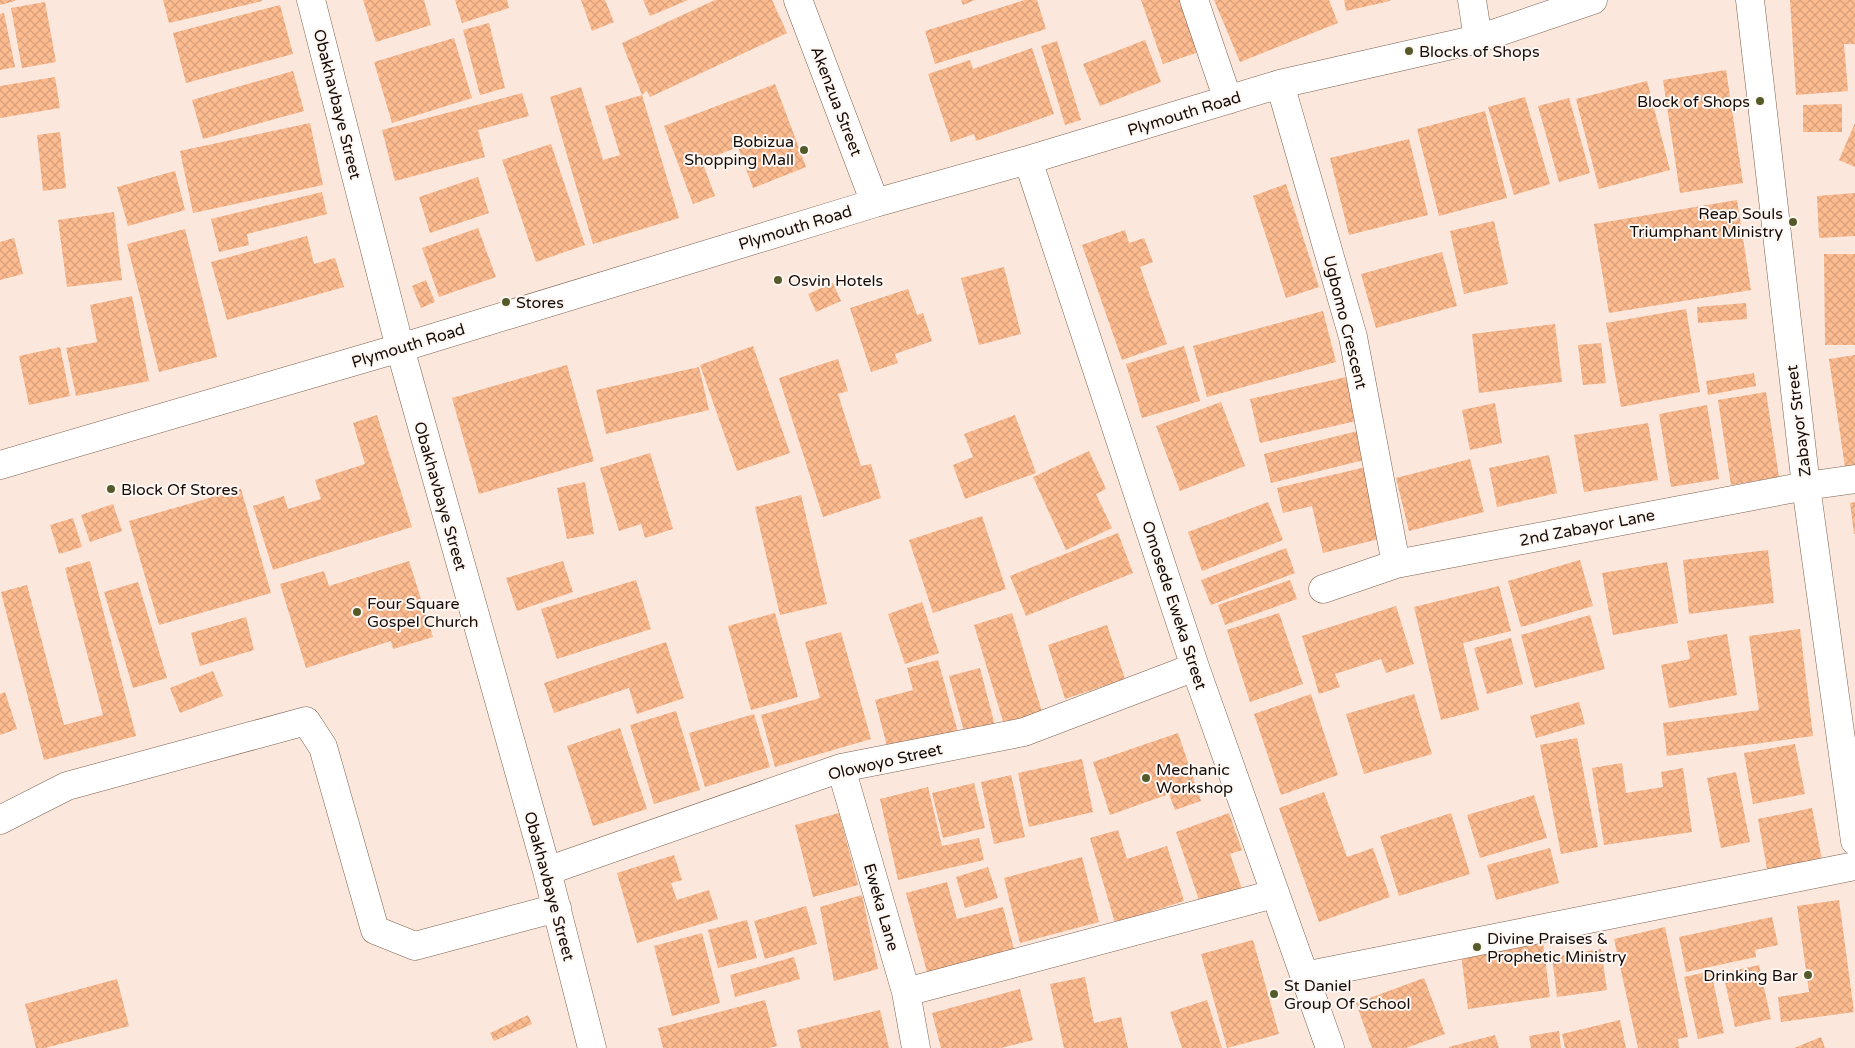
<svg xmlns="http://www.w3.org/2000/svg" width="1855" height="1048" font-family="'Varela Round',sans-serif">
  <defs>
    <pattern id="building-cross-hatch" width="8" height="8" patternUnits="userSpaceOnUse" patternTransform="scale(1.25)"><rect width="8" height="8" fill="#fdbb90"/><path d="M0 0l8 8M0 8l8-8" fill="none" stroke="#d8a07b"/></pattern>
  </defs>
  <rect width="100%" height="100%" fill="#fbe7db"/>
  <path fill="url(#building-cross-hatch)" d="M0,0H15V1L0,5Z
    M163,0H262V1L169,23Z
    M363,0H424L431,25L376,42Z
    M455,0H507L509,8L462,23Z
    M581,0H605L614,22L592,31Z
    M643,0H688L650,16Z
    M715,0H772L787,33L650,97L647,91L645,92L642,95L679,218L593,244L550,97L581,87L603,160L620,155L605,106L642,95L622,43Z
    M961,0H975L963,5Z
    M1025,0H1037L1046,29L935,64L925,31Z
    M1141,0H1188L1205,50L1163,64Z
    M1214,0H1329L1338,23L1240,62Z
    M1344,0H1390V1L1346,11Z
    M1790,0H1855V44H1844L1848,91L1796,95Z
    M45,2L56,62L22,68L11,8Z
    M280,5L293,54L186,83L173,33Z
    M4,13L15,67L0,70V14Z
    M489,23L505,88L480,95L463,30Z
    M454,38L472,98L392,123L374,62Z
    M1145,40L1161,82L1100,106L1083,64Z
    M1057,41L1081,120L1065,125L1041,46Z
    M1032,48L1054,114L976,141L974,134L951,142L928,74L970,60L973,69Z
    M1726,70L1743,183L1680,193L1663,80Z
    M293,71L304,111L203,139L192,100Z
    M55,77L60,108L0,118V86Z
    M1647,81L1670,170L1599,189L1576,99Z
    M775,84L806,167L753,188L738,147L702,161L715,196L693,204L664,126Z
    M522,93L529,116L478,130L485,157L395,181L382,130Z
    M1525,97L1550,184L1514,195L1488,107Z
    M1569,98L1590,173L1559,182L1538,106Z
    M1842,104V132H1803V105Z
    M1485,111L1507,198L1439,216L1417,129Z
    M310,123L323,185L193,213L180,151Z
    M1855,123V167L1839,160Z
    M60,132L66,188L43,191L37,135Z
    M1409,139L1428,215L1349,235L1330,158Z
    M551,144L585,245L536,262L502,160Z
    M175,171L185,210L128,226L117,187Z
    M478,177L489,213L430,233L419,197Z
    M1286,184L1319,287L1286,298L1253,196Z
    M322,192L327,214L247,234L249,245L219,252L211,219Z
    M1855,193V236L1819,238L1817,196Z
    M1737,200L1751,290L1609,313L1594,224Z
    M114,212L122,280L67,287L58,220Z
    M1494,221L1508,284L1464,294L1450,231Z
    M478,228L496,277L439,297L422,248Z
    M185,229L217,357L159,372L127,244Z
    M1125,230L1129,243L1144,238L1153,262L1140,267L1167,344L1122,360L1082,245Z
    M307,236L314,264L335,258L344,287L227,320L211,262Z
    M14,238L23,274L0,280V242Z
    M1442,252L1457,306L1376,328L1361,274Z
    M1824,254H1855V345H1825Z
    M1004,267L1021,334L979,345L961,278Z
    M426,280L435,302L421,308L412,286Z
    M833,283L841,301L816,312L808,294Z
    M908,289L917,315L923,313L932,341L895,354L898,363L871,372L850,308Z
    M132,296L149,381L76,396L66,348L97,342L90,305Z
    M1746,303L1747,319L1698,323L1697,307Z
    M1686,309L1700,392L1621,407L1606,323Z
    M1323,311L1336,362L1207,397L1193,346Z
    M1555,324L1562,382L1479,393L1472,334Z
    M1601,343L1606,383L1583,385L1578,345Z
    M753,346L790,453L737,471L700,365Z
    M1184,346L1200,401L1142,418L1126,364Z
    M60,347L70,396L29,405L19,356Z
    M1855,355V465L1845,467L1829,359Z
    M838,359L848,391L838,394L861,466L871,464L881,498L823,517L779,378Z
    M567,365L594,461L479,494L452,398Z
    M699,367L709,410L606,434L596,390Z
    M1754,373L1756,386L1708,395L1706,381Z
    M1346,377L1356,421L1260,443L1250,399Z
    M1766,392L1779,477L1731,485L1718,400Z
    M1221,402L1245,466L1180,491L1156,426Z
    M1495,403L1502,443L1470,450L1462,410Z
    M1707,405L1719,479L1671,487L1659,414Z
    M377,415L412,527L273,570L253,506L284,496L288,509L321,499L315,480L365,464L353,423Z
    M1015,415L1036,473L965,499L953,465L973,457L964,434Z
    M1648,423L1658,480L1584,492L1574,435Z
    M1362,430L1368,459L1271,483L1264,454Z
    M1089,451L1106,489L1096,494L1112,528L1066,550L1033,477Z
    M650,453L673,529L645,538L641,524L619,531L600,468Z
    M1549,455L1557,493L1497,507L1489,468Z
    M1470,459L1484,512L1409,531L1396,478Z
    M1366,467L1383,538L1323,553L1312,506L1283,513L1277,488Z
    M585,482L594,534L567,539L557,488Z
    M241,489L271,593L159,625L129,521Z
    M801,495L827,604L780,615L755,507Z
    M1268,502L1283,540L1202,571L1188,532Z
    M1855,502V534H1854L1850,503Z
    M113,504L122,531L90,542L81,515Z
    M982,516L1006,589L933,613L909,540Z
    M73,518L82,547L59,554L50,525Z
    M1118,533L1133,573L1026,616L1010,576Z
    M1286,548L1295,573L1211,605L1201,580Z
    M1768,550L1774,603L1689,614L1683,560Z
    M1580,560L1593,606L1521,627L1508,581Z
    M90,561L136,736L44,760L1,592L27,585L64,725L103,715L65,568Z
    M409,561L433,637L393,649L391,641L306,668L280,584L324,571L329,586Z
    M563,561L573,592L517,611L506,578Z
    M1667,562L1678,623L1613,635L1602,573Z
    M636,580L651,629L557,659L541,609Z
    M1290,580L1297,599L1225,625L1218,605Z
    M138,582L167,678L133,688L104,592Z
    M1499,586L1511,631L1463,643L1479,710L1441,720L1414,607Z
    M922,602L939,653L905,664L888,614Z
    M1396,606L1414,664L1386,673L1381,659L1335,674L1340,687L1319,694L1302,636Z
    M775,613L798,697L751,710L728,626Z
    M1012,613L1043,715L1005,728L974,625Z
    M1279,613L1303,684L1250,702L1227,630Z
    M1590,615L1605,669L1535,688L1521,635Z
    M246,617L254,650L200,666L191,633Z
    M1107,625L1125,679L1065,699L1048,645Z
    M1800,629L1813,736L1667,756L1663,723L1759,710L1749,636Z
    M841,632L871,739L775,767L761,715L820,698L805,642Z
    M1727,634L1737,695L1669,708L1661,665L1690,659L1687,641Z
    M1511,638L1523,684L1487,694L1474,648Z
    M666,642L684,698L637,714L629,688L554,713L544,683Z
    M938,660L959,736L889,754L875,700L913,690L907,668Z
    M980,668L995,726L965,735L949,676Z
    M213,671L223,696L180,713L170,688Z
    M5,692L17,729L0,735V694Z
    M1311,694L1338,775L1281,795L1254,714Z
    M1414,694L1432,754L1364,774L1346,714Z
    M1579,702L1585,724L1536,738L1530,716Z
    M676,711L700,790L654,804L630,725Z
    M754,714L770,767L705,787L689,733Z
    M620,728L647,809L593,826L567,746Z
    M1178,733L1201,801L1175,810L1169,794L1110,815L1093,762Z
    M1577,738L1598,847L1561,854L1540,745Z
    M1795,744L1805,794L1753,804L1744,753Z
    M1082,759L1093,812L1029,827L1018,773Z
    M1622,763L1626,793L1663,787L1661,772L1683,768L1692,832L1604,845L1592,768Z
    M1736,772L1750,842L1721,848L1707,778Z
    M1011,775L1025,837L994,844L981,782Z
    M974,783L985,828L943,838L932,793Z
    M928,787L942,846L979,838L984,860L898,880L880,799Z
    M1324,792L1347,857L1373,848L1390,897L1319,922L1279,808Z
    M1534,795L1547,838L1480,858L1467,815Z
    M1812,808L1824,870L1769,880L1758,819Z
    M839,813L858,885L813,897L795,825Z
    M1229,813L1242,850L1230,854L1242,889L1200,903L1176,832Z
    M1451,813L1470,874L1399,896L1380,836Z
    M1118,830L1127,859L1167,846L1184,901L1115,923L1090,838Z
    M1550,848L1559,883L1496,900L1487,865Z
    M674,855L682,880L671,883L677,900L709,890L718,919L637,943L617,873Z
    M1082,857L1099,922L1020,943L1004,878Z
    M988,867L998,898L965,908L956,877Z
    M947,882L957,919L1003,907L1015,953L928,976L906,893Z
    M862,895L878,969L834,981L820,907Z
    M1839,900L1854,1012L1781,1022L1778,997L1809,992L1797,906Z
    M806,906L817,944L765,959L754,921Z
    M1772,917L1778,945L1755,950L1756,957L1686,972L1679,937Z
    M747,920L757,958L718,968L708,930Z
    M1665,927L1688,1037L1678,1039L1679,1048H1638L1614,939Z
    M702,933L720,1003L672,1016L654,946Z
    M1253,940L1279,1034L1227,1048L1201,954Z
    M1543,943L1550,997L1468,1009L1461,954Z
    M1601,949L1607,990L1557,997L1552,957Z
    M794,957L800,979L735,997L730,975Z
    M1759,965L1771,1019L1735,1027L1723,973Z
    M1711,971L1724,1033L1698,1039L1684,977Z
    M1085,977L1094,1023L1121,1017L1128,1048H1064L1050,984Z
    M1424,978L1445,1034L1406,1048H1372L1356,1003Z
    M117,979L129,1026L45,1048H36L25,1004Z
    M1020,989L1033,1040L1001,1048H941L932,1013Z
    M765,1000L777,1046L769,1048H663L658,1028Z
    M1207,1000L1222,1048H1182L1170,1012Z
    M880,1010L889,1048H801L797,1030Z
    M528,1015L532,1024L494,1041L490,1033Z
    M1620,1020L1626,1048H1565L1562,1034Z
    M1559,1031L1561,1048H1531L1529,1036Z
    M1495,1035L1499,1048H1449V1047Z
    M1821,1037L1825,1048H1794Z"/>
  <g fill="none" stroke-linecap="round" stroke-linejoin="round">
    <defs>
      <path id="minor" d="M311,0L400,348L547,871L592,1048
        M798,0L875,203
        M1194,0L1228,100
        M1472,0L1478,39
        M1750,0L1806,486L1855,841
        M1280,84L1353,337L1396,564
        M1028,160L1195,667L1330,1048
        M0,465L400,348L875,203L1028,160L1280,84L1478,39L1593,0
        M1323,589L1396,564L1806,486L1855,479
        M841,768L906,992L916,1048
        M0,820L67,786L306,721L323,747L375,930L415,946L557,908
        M547,871L841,768L1024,732L1195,667
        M1304,976L1855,866
        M906,992L1274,894"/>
    </defs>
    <use href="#minor" stroke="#7d6150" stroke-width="29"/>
    <use href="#minor" stroke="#fff" stroke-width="28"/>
  </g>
  <g fill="#545a28" stroke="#fef7f3" stroke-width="2">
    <circle cx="1409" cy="51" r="5"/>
    <circle cx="1760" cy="101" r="5"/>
    <circle cx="804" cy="150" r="5"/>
    <circle cx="1793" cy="222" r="5"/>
    <circle cx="778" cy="280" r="5"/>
    <circle cx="506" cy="302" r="5"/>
    <circle cx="111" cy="489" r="5"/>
    <circle cx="357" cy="612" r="5"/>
    <circle cx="1146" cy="778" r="5"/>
    <circle cx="1477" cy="947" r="5"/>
    <circle cx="1808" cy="975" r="5"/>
    <circle cx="1274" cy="994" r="5"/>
  </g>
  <g text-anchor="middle" stroke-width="4" stroke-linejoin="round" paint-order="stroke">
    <g font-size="16" fill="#170c06" stroke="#fef7f3" text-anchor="start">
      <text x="1419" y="57">Blocks of Shops</text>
      <text x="1750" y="107" text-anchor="end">Block of Shops</text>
      <text x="794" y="147" text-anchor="end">Bobizua<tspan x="794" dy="18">Shopping Mall</tspan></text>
      <text x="1783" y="219" text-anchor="end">Reap Souls<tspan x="1783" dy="18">Triumphant Ministry</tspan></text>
      <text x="788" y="286">Osvin Hotels</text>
      <text x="516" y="308">Stores</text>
      <text x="121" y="495">Block Of Stores</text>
      <text x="367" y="609">Four Square<tspan x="367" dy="18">Gospel Church</tspan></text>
      <text x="1156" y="775">Mechanic<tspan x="1156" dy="18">Workshop</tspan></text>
      <text x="1487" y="944">Divine Praises &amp;<tspan x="1487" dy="18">Prophetic Ministry</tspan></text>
      <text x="1798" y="981" text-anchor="end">Drinking Bar</text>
      <text x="1284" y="991">St Daniel<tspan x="1284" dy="18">Group Of School</tspan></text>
    </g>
    <g font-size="16" fill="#170c06" stroke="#fef7f3">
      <text transform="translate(837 101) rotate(69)" y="6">Akenzua Street</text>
      <text transform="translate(338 104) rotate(76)" y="6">Obakhavbaye Street</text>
      <text transform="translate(1184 113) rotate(-17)" y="6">Plymouth Road</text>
      <text transform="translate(795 227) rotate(-17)" y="6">Plymouth Road</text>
      <text transform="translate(1346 322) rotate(76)" y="6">Ugbomo Crescent</text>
      <text transform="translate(408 345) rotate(-17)" y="6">Plymouth Road</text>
      <text transform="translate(1798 421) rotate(-97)" y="6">Zabayor Street</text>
      <text transform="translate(441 496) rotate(74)" y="6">Obakhavbaye Street</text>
      <text transform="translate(1587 527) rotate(-11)" y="6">2nd Zabayor Lane</text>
      <text transform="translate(1175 605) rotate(72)" y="6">Omosede Eweka Street</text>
      <text transform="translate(885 761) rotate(-13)" y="6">Olowoyo Street</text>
      <text transform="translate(550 886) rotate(75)" y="6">Obakhavbaye Street</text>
      <text transform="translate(882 907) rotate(74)" y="6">Eweka Lane</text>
    </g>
  </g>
</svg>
